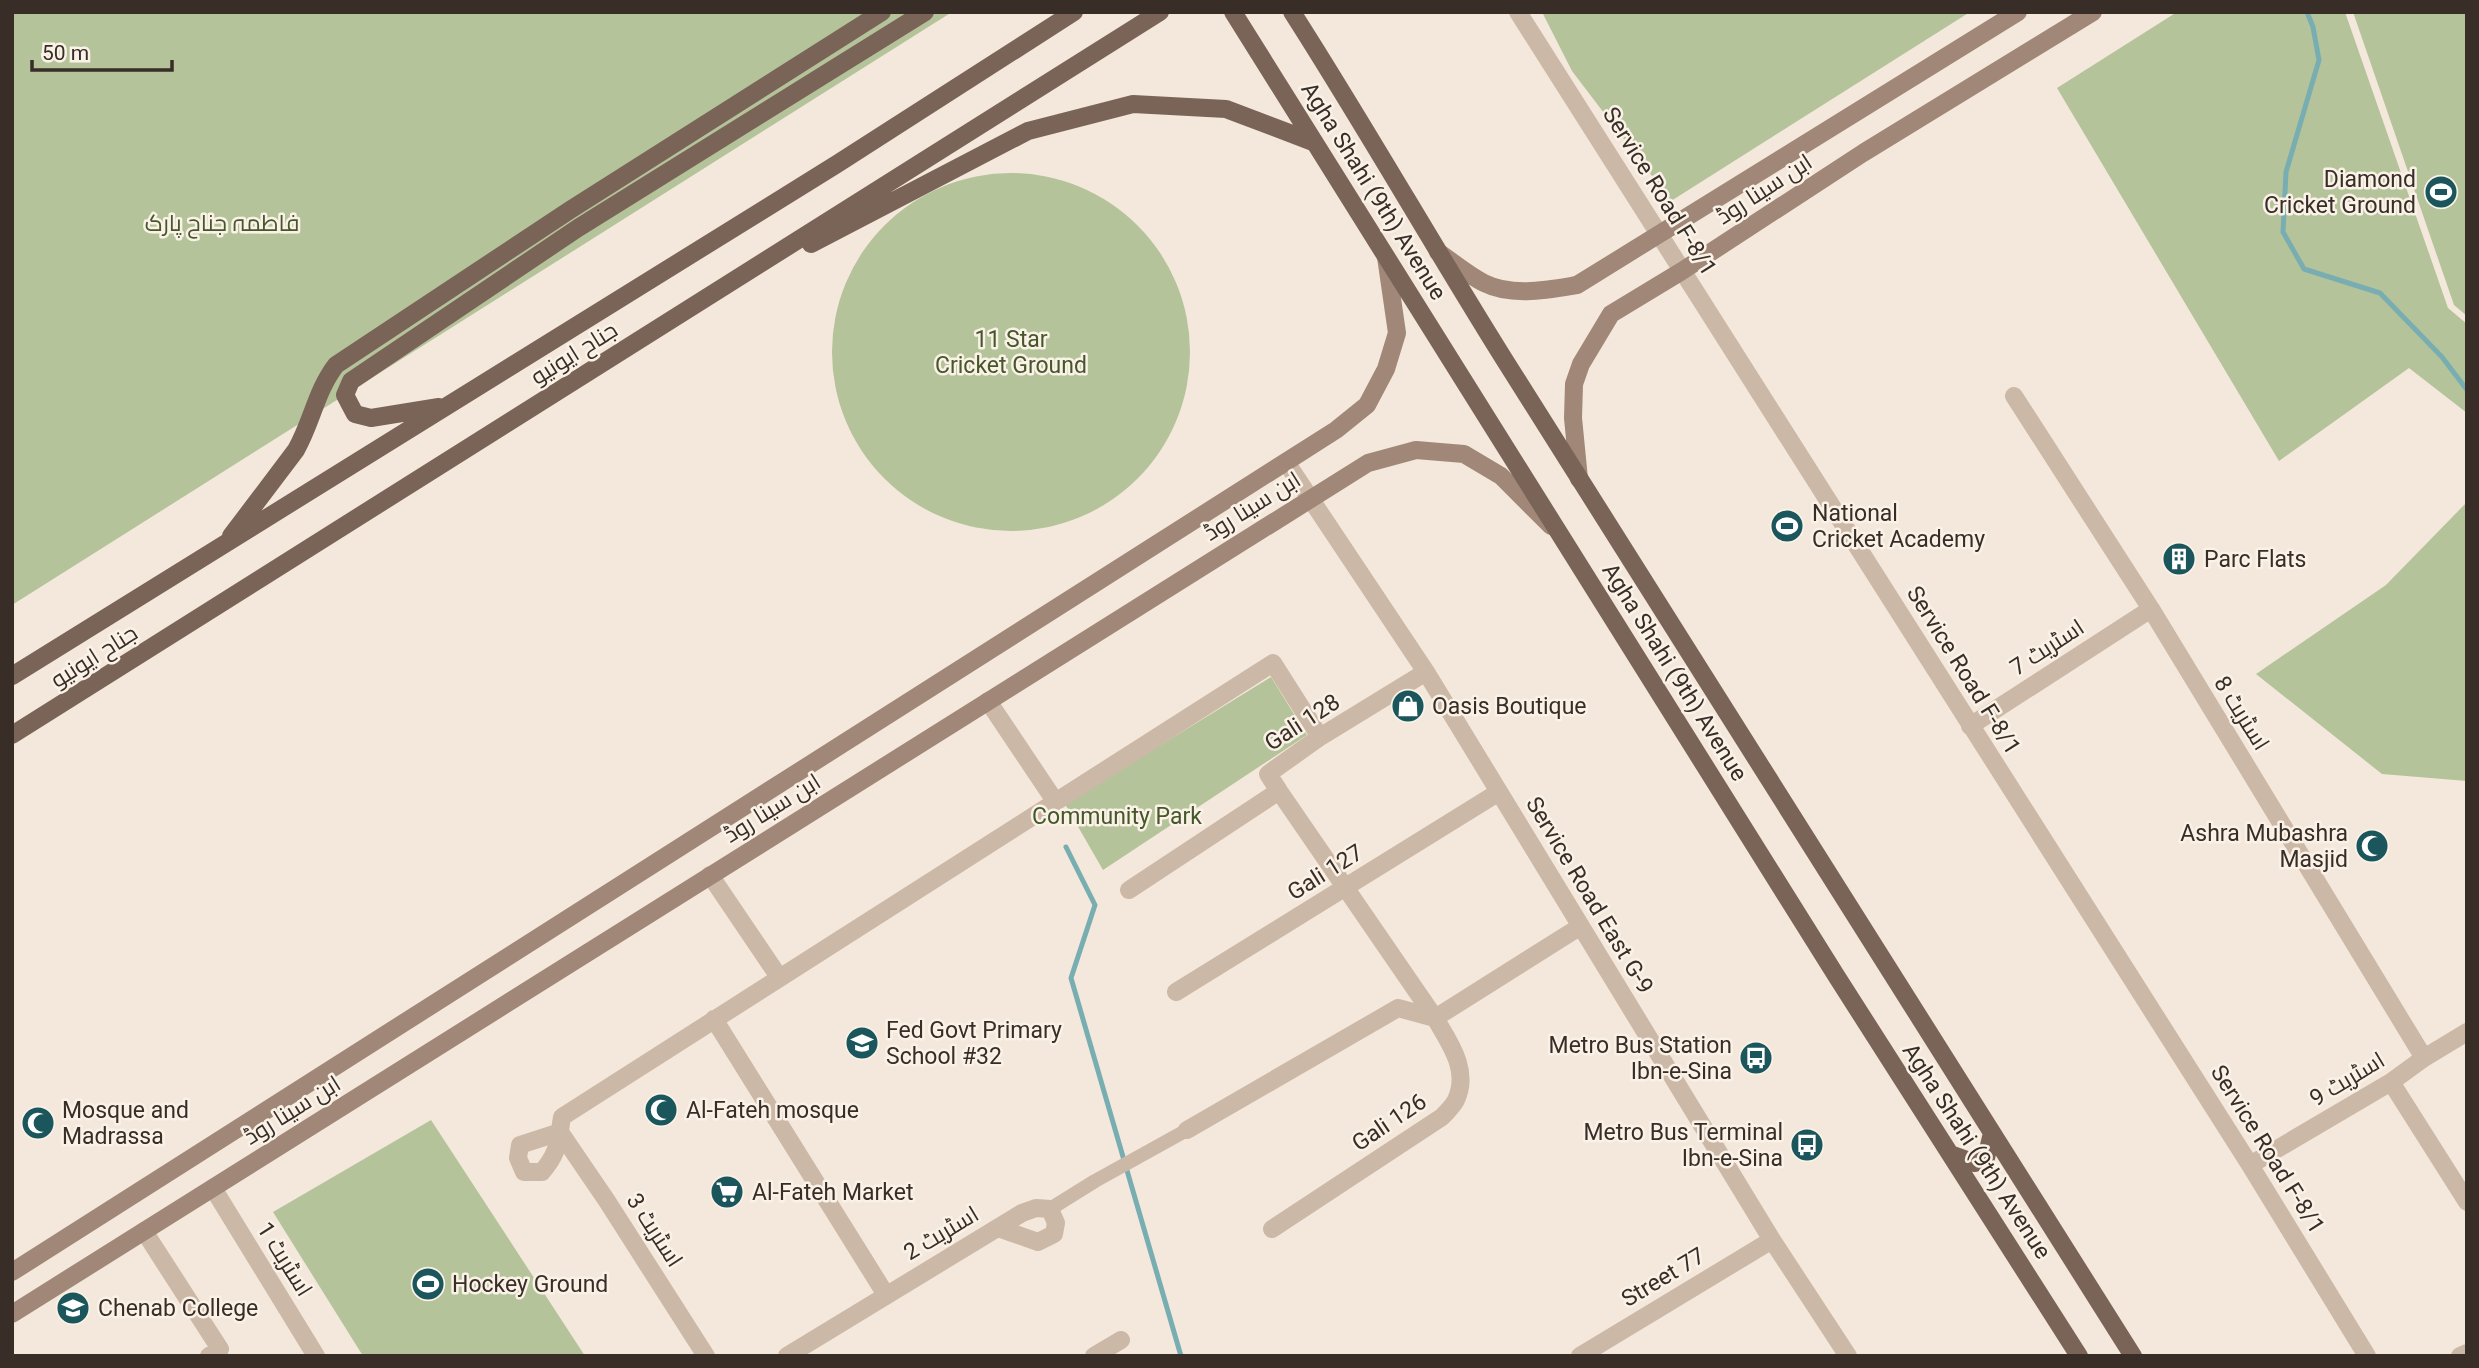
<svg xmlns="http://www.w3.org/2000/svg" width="2479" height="1368" font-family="Roboto,Cairo,sans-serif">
  <rect width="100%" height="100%" fill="#f3e8db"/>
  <path fill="#b4c39a" d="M12,12H952L12,605Z
    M1542,12H1970L1671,201L1572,71Z
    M2177,12H2345L2448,308L2467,324V413L2409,368L2279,461L2057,88Z
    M2353,12H2467V316L2454,305Z
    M832 352a179 179 0 1 1 358 0a179 179 0 1 1-358 0Z
    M2467,502V781L2382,774L2256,674L2386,585Z
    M1271,677L1307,735L1103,870L1065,804Z
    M431,1120L585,1356H363L273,1212Z"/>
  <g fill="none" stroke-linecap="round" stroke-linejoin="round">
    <path stroke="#78aeb2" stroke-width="5" d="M2307,12L2313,27L2319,60L2286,172L2283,232L2304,269L2380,293L2442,357L2467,390
      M1066,847L1095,905L1071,978L1181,1356"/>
    <path stroke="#ccb8a6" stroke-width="14" d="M1050,1209L1095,1181L1187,1130"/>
    <path stroke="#ccb8a6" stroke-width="18" d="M1518,12L2250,1165L2367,1356
      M2014,396L2151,609L2424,1058
      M1286,462L1426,672L1772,1240L1848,1356
      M988,701L1055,801
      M1970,726L2151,609
      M710,875L779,977
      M1129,890L1279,791L1268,774L1320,737L1426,672
      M1176,992L1499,792
      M714,1019L886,1295
      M2391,1082L2467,1202
      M1187,1130L1398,1008L1435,1018L1581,926
      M560,1132L520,1145L518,1158L524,1172H542C559,1152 558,1142 562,1117L1273,663L1320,737
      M560,1132L607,1201L706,1356
      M2250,1165L2391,1082L2424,1058L2467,1032
      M213,1188L316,1356
      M1272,1229L1442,1117C1447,1112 1453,1106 1456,1100C1470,1070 1449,1042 1435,1018L1279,791
      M144,1231L220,1349L209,1356
      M787,1356L1022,1213L1036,1208L1050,1209L1056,1223L1054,1234L1038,1242L998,1228
      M1094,1356L1121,1340
      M1580,1356L1772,1240
      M2460,1356L2467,1353"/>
    <path stroke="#a08777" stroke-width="18" d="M1438,252C1453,262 1468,275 1484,283C1512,297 1547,290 1577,285L2018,12
      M1579,479L1573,418L1574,384L1581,364L1611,314L1682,271L1863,153L2093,12
      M12,1272L1336,430L1367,405L1386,369L1397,333L1386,257
      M12,1314L1368,463L1416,450L1464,454L1501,476L1551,526"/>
    <path stroke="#7a6457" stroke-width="18" d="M1233,12L1837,977L2079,1356
      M1292,12C1365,126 1432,244 1504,359C1712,692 1922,1024 2133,1356
      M811,244L1028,131L1133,104L1226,109L1313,142
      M439,407L371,418L355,414L345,395L351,381L578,228L925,12
      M231,536L296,450C312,422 316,391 336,365L570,210L882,12
      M12,676L837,164L1074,12
      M12,735L1160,12
      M1950,1154L1975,1163L1986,1158L1992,1133"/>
  </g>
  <defs>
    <symbol id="stadium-disc" viewBox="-11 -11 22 22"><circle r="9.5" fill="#1a565b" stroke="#faf2e7"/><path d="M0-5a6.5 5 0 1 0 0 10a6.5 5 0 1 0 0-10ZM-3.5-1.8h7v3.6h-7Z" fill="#fff"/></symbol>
    <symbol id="building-disc" viewBox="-11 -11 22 22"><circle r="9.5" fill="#1a565b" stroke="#faf2e7"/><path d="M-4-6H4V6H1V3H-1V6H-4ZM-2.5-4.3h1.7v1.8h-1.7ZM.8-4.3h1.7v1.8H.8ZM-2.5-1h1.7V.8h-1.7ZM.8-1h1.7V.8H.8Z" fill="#fff"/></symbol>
    <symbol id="shop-disc" viewBox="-11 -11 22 22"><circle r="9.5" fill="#1a565b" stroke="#faf2e7"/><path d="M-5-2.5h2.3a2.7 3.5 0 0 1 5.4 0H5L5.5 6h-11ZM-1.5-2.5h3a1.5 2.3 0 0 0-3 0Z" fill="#fff"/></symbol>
    <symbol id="mosque-disc" viewBox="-11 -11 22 22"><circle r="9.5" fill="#1a565b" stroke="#faf2e7"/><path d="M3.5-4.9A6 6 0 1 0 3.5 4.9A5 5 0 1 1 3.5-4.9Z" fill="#fff"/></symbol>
    <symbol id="school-disc" viewBox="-11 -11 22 22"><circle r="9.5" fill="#1a565b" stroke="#faf2e7"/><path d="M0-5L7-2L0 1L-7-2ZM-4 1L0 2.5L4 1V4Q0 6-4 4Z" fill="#fff"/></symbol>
    <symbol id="bus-disc" viewBox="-11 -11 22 22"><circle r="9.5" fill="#1a565b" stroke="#faf2e7"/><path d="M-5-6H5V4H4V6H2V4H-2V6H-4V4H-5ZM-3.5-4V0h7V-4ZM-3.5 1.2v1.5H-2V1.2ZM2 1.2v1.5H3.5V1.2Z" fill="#fff"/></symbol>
    <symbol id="supermarket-disc" viewBox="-11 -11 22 22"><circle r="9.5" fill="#1a565b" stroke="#faf2e7"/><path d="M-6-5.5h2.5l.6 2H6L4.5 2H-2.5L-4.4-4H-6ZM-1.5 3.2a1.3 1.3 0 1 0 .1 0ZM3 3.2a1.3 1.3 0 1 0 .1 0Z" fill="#fff"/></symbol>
    <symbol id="university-disc" viewBox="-11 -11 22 22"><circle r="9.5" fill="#1a565b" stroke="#faf2e7"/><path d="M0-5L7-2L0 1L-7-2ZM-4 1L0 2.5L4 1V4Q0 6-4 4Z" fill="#fff"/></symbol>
  </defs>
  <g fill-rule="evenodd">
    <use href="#stadium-disc" x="2422" y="173" width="38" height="38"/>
    <use href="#stadium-disc" x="1768" y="507" width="38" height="38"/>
    <use href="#building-disc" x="2160" y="540" width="38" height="38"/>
    <use href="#shop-disc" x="1389" y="687" width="38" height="38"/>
    <use href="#mosque-disc" x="2353" y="827" width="38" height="38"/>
    <use href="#school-disc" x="843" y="1024" width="38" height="38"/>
    <use href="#bus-disc" x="1737" y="1039" width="38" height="38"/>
    <use href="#mosque-disc" x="642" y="1091" width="38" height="38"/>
    <use href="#mosque-disc" x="19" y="1104" width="38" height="38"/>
    <use href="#bus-disc" x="1788" y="1126" width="38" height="38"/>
    <use href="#supermarket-disc" x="708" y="1173" width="38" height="38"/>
    <use href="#stadium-disc" x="409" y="1265" width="38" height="38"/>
    <use href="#university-disc" x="54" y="1289" width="38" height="38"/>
  </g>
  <g text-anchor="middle" stroke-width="5" stroke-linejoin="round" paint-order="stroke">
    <g font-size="23" fill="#382d27" stroke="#faf2e7" text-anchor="start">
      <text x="2416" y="187" text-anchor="end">Diamond<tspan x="2416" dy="26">Cricket Ground</tspan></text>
      <text x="1812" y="521">National<tspan x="1812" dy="26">Cricket Academy</tspan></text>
      <text x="2204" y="567">Parc Flats</text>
      <text x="1432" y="714">Oasis Boutique</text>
      <text x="2348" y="841" text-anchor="end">Ashra Mubashra<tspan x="2348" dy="26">Masjid</tspan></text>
      <text x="886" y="1038">Fed Govt Primary<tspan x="886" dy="26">School #32</tspan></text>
      <text x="1732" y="1053" text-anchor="end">Metro Bus Station<tspan x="1732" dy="26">Ibn-e-Sina</tspan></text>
      <text x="62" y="1118">Mosque and<tspan x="62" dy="26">Madrassa</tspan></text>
      <text x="686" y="1118">Al-Fateh mosque</text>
      <text x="1783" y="1140" text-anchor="end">Metro Bus Terminal<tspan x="1783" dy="26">Ibn-e-Sina</tspan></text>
      <text x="752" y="1200">Al-Fateh Market</text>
      <text x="452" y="1292">Hockey Ground</text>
      <text x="98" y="1316">Chenab College</text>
    </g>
    <g font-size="23" fill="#382d27" stroke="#faf2e7">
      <text transform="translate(1764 189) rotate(-33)" y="8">ابن سینا روڈ</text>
      <text transform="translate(1374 191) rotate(58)" y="8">Agha Shahi (9th) Avenue</text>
      <text transform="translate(1660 191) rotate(58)" y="8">Service Road F-8/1</text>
      <text transform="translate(574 353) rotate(-32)" y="8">جناح ایونیو</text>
      <text transform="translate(1252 506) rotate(-32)" y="8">ابن سینا روڈ</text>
      <text transform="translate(2047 647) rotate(-33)" y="8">اسٹریٹ 7</text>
      <text transform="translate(94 656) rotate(-32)" y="8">جناح ایونیو</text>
      <text transform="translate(1964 670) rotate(58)" y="8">Service Road F-8/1</text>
      <text transform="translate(1675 672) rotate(58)" y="8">Agha Shahi (9th) Avenue</text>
      <text transform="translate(2242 713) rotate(58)" y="8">اسٹریٹ 8</text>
      <text transform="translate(1302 722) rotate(-33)" y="8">Gali 128</text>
      <text transform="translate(772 808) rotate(-32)" y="8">ابن سینا روڈ</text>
      <text transform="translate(1325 872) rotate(-32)" y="8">Gali 127</text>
      <text transform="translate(1590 895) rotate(59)" y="8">Service Road East G-9</text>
      <text transform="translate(2347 1079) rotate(-31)" y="8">اسٹریٹ 9</text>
      <text transform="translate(292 1110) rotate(-32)" y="8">ابن سینا روڈ</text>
      <text transform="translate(1389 1122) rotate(-34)" y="8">Gali 126</text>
      <text transform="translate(2268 1149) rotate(58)" y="8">Service Road F-8/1</text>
      <text transform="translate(1977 1151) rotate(57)" y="8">Agha Shahi (9th) Avenue</text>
      <text transform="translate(655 1230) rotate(57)" y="8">اسٹریٹ 3</text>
      <text transform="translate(941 1233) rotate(-31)" y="8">اسٹریٹ 2</text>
      <text transform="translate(285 1259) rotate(58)" y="8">اسٹریٹ 1</text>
      <text transform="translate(1663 1277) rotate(-31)" y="8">Street 77</text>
    </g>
    <g font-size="23" fill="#46572a" stroke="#faf2e7">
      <text x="222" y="231">فاطمہ جناح پارک</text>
      <text x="1011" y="347">11 Star<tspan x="1011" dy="26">Cricket Ground</tspan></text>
      <text x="1117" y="824">Community Park</text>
    </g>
  </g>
  <rect width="2479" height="1368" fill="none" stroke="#382d27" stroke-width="28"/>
  <path d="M32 60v10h140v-10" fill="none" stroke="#382d27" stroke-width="3.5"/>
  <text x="42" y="60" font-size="21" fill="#382d27" stroke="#faf2e7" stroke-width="5" paint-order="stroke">50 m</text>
</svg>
